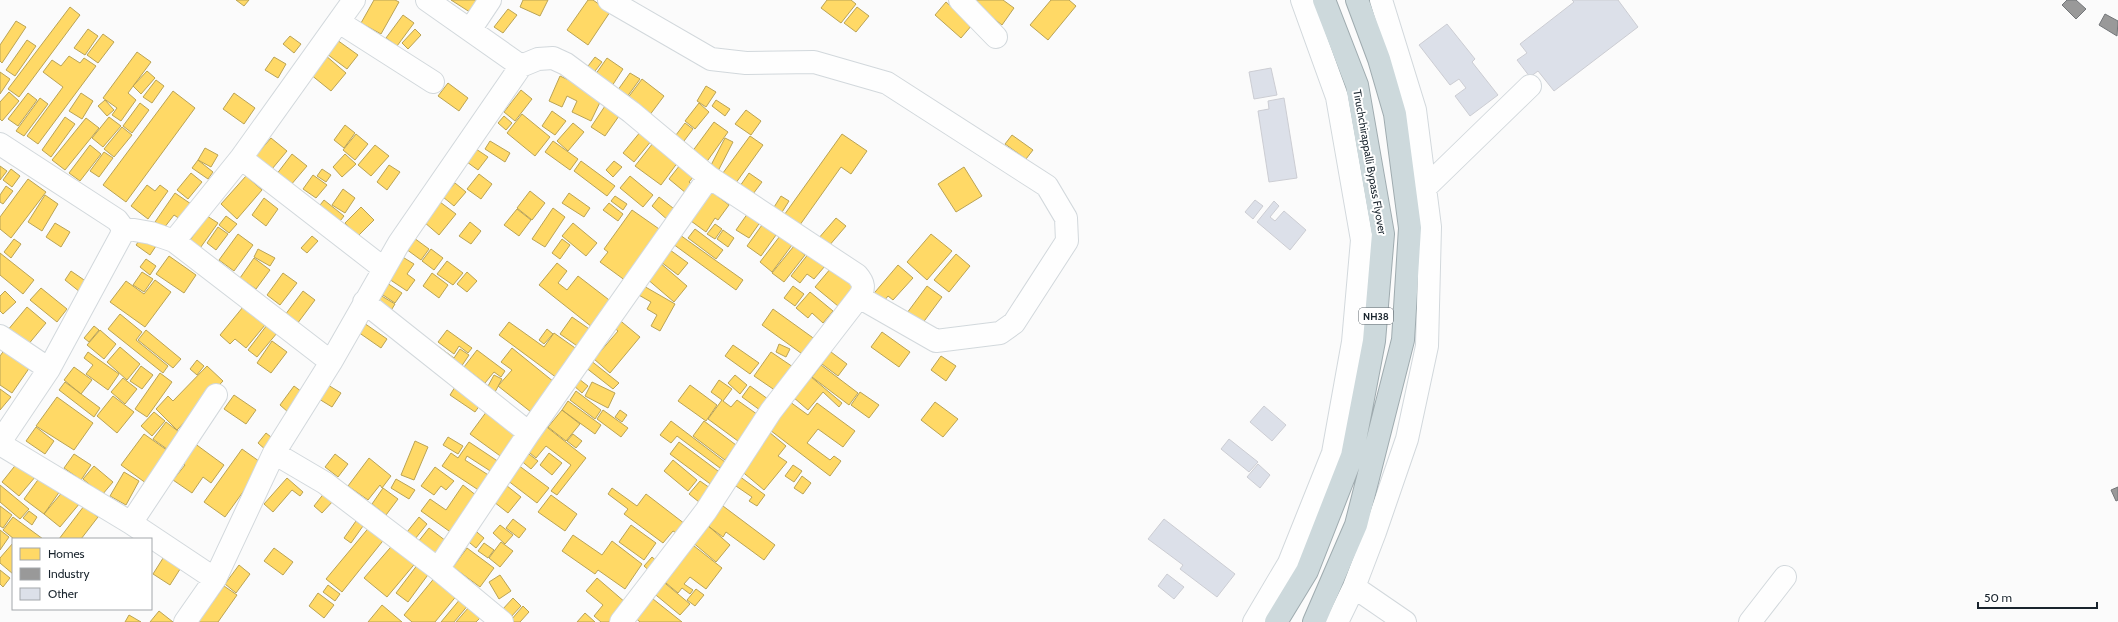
<svg xmlns="http://www.w3.org/2000/svg" width="2118" height="622" font-family="Cabin,sans-serif">
  <rect width="100%" height="100%" fill="#fbfbfb"/>
  <path fill="#ffd966" stroke="#baa355" d="M236,0H249L244,6Z
    M374,0H395L399,2L381,34L361,23Z
    M451,0H486L476,16Z
    M523,0H548L540,16L520,7Z
    M588,0H593L610,12L588,45L567,30Z
    M827,0H851L856,4L841,23L821,8Z
    M969,0H1003L1014,8L1002,25Z
    M1051,0H1069L1076,6L1048,40L1030,25Z
    M946,2L972,25L961,38L935,15Z
    M70,7L80,15L19,97L8,89Z
    M857,7L869,16L856,32L844,23Z
    M508,9L517,15L503,33L494,27Z
    M403,15L414,23L397,46L386,38Z
    M16,21L26,27L2,63L0,61V45Z
    M88,29L98,36L85,55L74,48Z
    M415,29L421,35L408,49L402,43Z
    M103,34L114,42L98,63L87,55Z
    M290,36L301,44L294,53L283,44Z
    M27,40L36,46L15,76L6,70Z
    M337,40L358,55L347,69L327,54Z
    M137,52L151,62L128,93L136,100L121,121L112,115L117,108L103,98Z
    M325,55L346,73L331,91L310,74Z
    M69,56L80,63L84,58L96,66L38,144L27,136L63,87L43,72L52,60L61,66Z
    M274,57L286,64L278,78L265,70Z
    M595,57L602,62L592,75L585,70Z
    M607,58L623,69L610,89L593,78Z
    M147,71L155,78L141,94L133,86Z
    M0,72L10,79L0,94Z
    M630,73L640,79L624,101L615,94Z
    M560,76L603,96L591,121L572,112L577,101L567,96L562,107L549,101Z
    M642,79L664,96L646,120L624,103Z
    M156,80L164,86L152,103L143,97Z
    M448,83L468,98L459,111L438,96Z
    M706,86L716,92L706,107L697,101Z
    M521,90L532,99L515,121L504,112Z
    M173,91L195,108L126,202L103,185Z
    M9,92L19,101L2,121L0,119V102Z
    M28,93L37,100L18,126L8,119Z
    M81,93L93,101L82,119L69,111Z
    M234,93L255,108L244,124L223,109Z
    M40,98L48,104L24,136L16,131Z
    M105,100L114,110L107,116L98,106Z
    M716,100L730,109L725,116L712,106Z
    M140,103L149,110L132,133L123,126Z
    M699,103L709,112L695,129L685,121Z
    M605,106L619,116L605,136L591,127Z
    M746,110L761,121L751,135L735,124Z
    M552,111L566,121L555,135L542,126Z
    M522,114L550,137L535,156L507,133Z
    M504,116L512,123L506,130L498,123Z
    M65,117L75,124L51,157L42,150Z
    M109,117L121,126L103,147L92,138Z
    M86,118L99,128L65,170L52,160Z
    M714,122L728,132L703,167L689,156Z
    M573,123L584,132L568,151L557,141Z
    M685,123L693,129L681,145L673,139Z
    M345,125L355,133L344,148L334,140Z
    M122,127L132,135L114,157L104,149Z
    M641,131L652,140L634,162L623,153Z
    M356,134L368,144L355,160L343,150Z
    M842,134L867,151L851,174L841,167L797,229L782,218Z
    M1012,135L1033,150L1026,159L1005,144Z
    M750,136L763,145L733,187L720,177Z
    M271,138L287,151L267,175L251,161Z
    M725,138L733,142L717,173L709,169Z
    M490,141L510,153L505,162L485,149Z
    M553,141L578,159L570,170L545,152Z
    M653,143L678,162L661,185L635,166Z
    M90,145L101,154L80,181L69,173Z
    M375,145L389,156L371,176L358,165Z
    M205,148L218,155L211,167L198,160Z
    M476,149L488,157L478,170L467,162Z
    M104,152L113,158L99,177L90,171Z
    M292,154L307,166L290,186L276,175Z
    M345,154L356,164L342,177L333,167Z
    M198,160L213,172L208,179L192,168Z
    M581,161L615,186L607,196L574,171Z
    M614,161L622,167L613,177L606,170Z
    M389,165L400,172L387,190L377,182Z
    M680,165L694,176L689,182L699,190L692,198L669,179Z
    M0,166L7,171L0,180Z
    M964,167L982,196L956,212L938,184Z
    M11,169L20,176L12,187L3,180Z
    M322,169L331,175L326,182L317,176Z
    M191,173L202,182L188,199L177,190Z
    M749,173L762,182L753,194L740,186Z
    M479,174L492,184L481,199L467,189Z
    M313,175L327,185L316,198L303,189Z
    M246,176L262,190L237,219L221,204Z
    M630,176L653,195L643,207L620,188Z
    M28,179L46,192L11,238L0,229V217Z
    M455,183L466,192L454,206L443,197Z
    M147,185L155,191L160,185L168,191L148,219L131,206Z
    M6,186L13,191L3,204L0,202V195Z
    M343,189L355,198L345,213L332,205Z
    M530,191L545,203L532,220L517,208Z
    M712,192L729,205L718,220L715,218L706,232L691,221Z
    M175,193L191,204L180,219L174,215L164,228L155,222Z
    M569,193L590,208L584,217L562,203Z
    M45,195L58,204L42,231L28,222Z
    M615,196L627,204L623,210L611,201Z
    M781,196L789,201L779,217L771,212Z
    M659,197L678,212L670,222L652,206Z
    M264,198L278,209L266,226L252,215Z
    M324,200L344,216L337,225L317,209Z
    M440,202L456,214L439,235L424,222Z
    M609,203L623,214L618,221L603,210Z
    M361,207L374,220L358,236L345,223Z
    M553,208L565,217L545,247L532,239Z
    M517,209L531,220L519,236L504,225Z
    M632,210L662,231L626,281L600,262L608,252L604,249Z
    M748,213L761,221L749,238L736,230Z
    M207,216L218,223L198,251L188,243Z
    M226,216L237,224L229,233L219,225Z
    M836,218L846,226L828,247L818,239Z
    M470,222L481,231L471,244L459,236Z
    M55,223L70,232L61,247L46,237Z
    M573,223L597,243L586,256L562,236Z
    M715,224L722,229L715,239L707,234Z
    M762,225L776,235L761,256L747,246Z
    M218,227L228,234L216,250L207,243Z
    M695,229L723,250L716,259L688,238Z
    M723,230L734,238L728,247L717,239Z
    M145,233L158,243L150,255L136,245Z
    M238,234L253,245L234,271L219,260Z
    M931,234L952,251L927,280L907,262Z
    M680,235L743,280L736,290L673,244Z
    M312,236L318,241L307,253L301,248Z
    M780,236L792,245L772,272L760,262Z
    M414,238L429,249L421,260L406,249Z
    M14,239L21,244L11,258L4,252Z
    M562,239L570,245L560,259L552,253Z
    M794,246L805,255L784,282L772,273Z
    M258,249L275,258L270,266L254,257Z
    M431,249L443,258L434,270L422,261Z
    M670,250L688,263L678,275L661,262Z
    M0,253L34,280L23,294L0,275Z
    M809,253L825,266L814,279L807,274L800,283L791,276Z
    M956,254L970,266L949,292L934,280Z
    M169,256L196,275L184,293L156,274Z
    M401,256L414,264L407,274L415,280L407,291L386,277Z
    M254,258L270,270L256,289L240,278Z
    M146,259L156,266L150,275L140,267Z
    M447,261L463,273L453,285L437,274Z
    M659,262L687,286L674,302L646,278Z
    M557,263L567,271L558,283L567,290L578,276L617,306L597,331L539,285Z
    M898,265L913,278L893,300L888,296L880,306L870,298Z
    M831,268L854,286L838,306L815,287Z
    M71,271L87,282L80,292L65,280Z
    M142,272L153,279L144,292L133,285Z
    M467,272L477,281L467,292L457,284Z
    M283,273L297,283L280,305L267,295Z
    M432,273L448,285L439,298L423,286Z
    M155,280L171,292L145,327L110,302L126,281L144,294Z
    M384,281L402,293L395,303L377,291Z
    M642,285L675,304L660,331L651,326L657,315L647,309L651,302L637,294Z
    M793,286L804,294L795,306L784,298Z
    M927,286L942,297L922,324L907,313Z
    M41,288L67,309L57,322L30,300Z
    M5,291L16,302L3,314L0,311V296Z
    M303,291L315,300L294,328L282,319Z
    M375,292L395,304L387,317L367,304Z
    M810,292L833,311L823,323L812,313L808,318L796,308Z
    M27,307L46,323L27,346L7,331Z
    M243,307L265,325L246,348L235,339L230,344L220,335Z
    M773,309L816,340L805,356L762,325Z
    M120,314L142,332L136,340L168,366L163,373L108,329Z
    M572,317L595,333L583,350L560,334Z
    M617,318L640,337L610,373L594,359L618,331L611,325Z
    M509,322L544,347L554,333L578,350L557,378L499,335Z
    M364,323L387,339L381,348L358,332Z
    M267,325L277,333L257,357L248,350Z
    M94,326L99,330L89,342L84,338Z
    M547,329L553,334L544,344L539,340Z
    M100,330L116,344L104,359L87,345Z
    M146,330L181,359L173,368L138,340Z
    M447,330L472,348L468,353L459,346L454,354L438,342Z
    M882,332L910,352L899,367L871,347Z
    M272,341L287,352L271,373L257,363Z
    M779,344L790,349L786,357L776,352Z
    M733,345L759,363L750,374L725,356Z
    M120,347L140,364L127,380L107,362Z
    M439,347L454,358L460,349L469,355L459,370Z
    M512,348L554,382L531,412L498,386L512,370L501,362Z
    M5,349L30,367L12,393L0,385V356Z
    M827,349L847,364L838,376L818,361Z
    M477,350L505,371L501,377L494,372L485,383L464,367Z
    M88,352L119,374L108,390L86,374L93,365L84,358Z
    M771,352L796,369L779,393L754,376Z
    M941,356L956,366L946,381L931,370Z
    M197,360L204,366L197,375L190,369Z
    M590,360L619,383L613,389L585,367Z
    M821,365L858,393L849,405L812,377Z
    M141,366L153,375L142,389L130,381Z
    M207,366L223,381L177,430L156,409L168,396L173,401Z
    M74,367L92,380L81,394L64,380Z
    M160,373L172,382L147,417L135,409Z
    M494,375L502,379L495,392L487,388Z
    M735,375L747,385L740,394L728,383Z
    M810,376L842,403L839,407L823,392L808,410L793,397Z
    M123,378L137,389L125,404L111,392Z
    M579,379L588,386L582,393L573,385Z
    M719,380L732,389L723,401L731,407L737,400L761,417L742,444L708,419L722,400L711,392Z
    M65,382L100,408L94,417L59,390Z
    M592,382L615,393L608,408L585,396Z
    M328,385L341,393L332,407L319,399Z
    M690,385L717,405L706,421L678,401Z
    M294,386L302,392L288,412L280,405Z
    M750,386L772,402L764,413L742,397Z
    M455,387L480,405L475,412L450,395Z
    M0,389L11,397L0,410Z
    M576,391L601,410L595,419L570,400Z
    M860,392L879,405L869,418L851,405Z
    M234,395L256,410L246,424L224,409Z
    M113,396L134,412L117,433L97,416Z
    M57,397L93,423L74,450L36,426Z
    M786,399L808,415L817,403L855,431L843,447L818,429L807,443L830,460L834,456L841,461L830,476L766,427Z
    M568,401L601,425L595,434L562,410Z
    M935,402L958,419L943,437L921,420Z
    M562,410L580,424L566,441L548,427Z
    M603,410L628,428L621,437L597,419Z
    M620,410L627,415L622,422L615,417Z
    M487,411L520,434L503,458L470,434Z
    M154,412L165,421L152,436L141,426Z
    M671,421L725,462L720,468L677,436L671,443L660,435Z
    M704,421L736,445L725,460L693,436Z
    M166,422L183,435L171,452L153,439Z
    M543,424L586,458L557,495L551,491L571,465L546,446L536,458L524,448Z
    M36,427L54,441L45,454L26,441Z
    M769,432L786,446L778,456L787,462L764,490L739,469Z
    M266,433L276,441L267,451L258,443Z
    M144,434L171,453L150,486L121,465Z
    M573,434L582,441L576,448L567,441Z
    M448,437L463,446L458,454L443,445Z
    M415,441L428,447L414,480L401,475Z
    M469,442L502,464L495,474L467,456L465,460L493,478L483,493L442,466L451,453L458,458Z
    M679,442L722,474L713,486L670,454Z
    M194,443L224,465L211,483L203,477L192,493L173,480L185,465L181,462Z
    M242,449L263,464L225,517L204,502Z
    M525,451L538,461L531,469L519,459Z
    M549,453L562,463L552,475L540,465Z
    M74,454L91,465L81,480L64,468Z
    M335,454L348,464L338,477L325,467Z
    M369,458L391,476L382,488L380,485L368,500L348,486Z
    M673,460L697,480L688,491L664,471Z
    M18,462L36,476L19,496L2,482Z
    M518,465L549,488L537,503L507,480Z
    M793,465L802,471L794,482L785,476Z
    M94,466L113,482L102,495L83,479Z
    M435,467L454,481L446,490L441,486L434,495L421,486Z
    M124,472L139,481L126,505L110,496Z
    M739,476L765,495L757,506L749,501L752,497L733,484Z
    M802,476L811,483L803,494L794,488Z
    M40,477L60,491L44,514L24,499Z
    M287,478L303,492L300,496L292,490L273,512L264,504Z
    M396,479L415,490L409,499L391,488Z
    M700,481L710,488L699,502L689,494Z
    M502,482L521,497L508,513L489,498Z
    M0,485L29,509L20,519L0,502Z
    M463,485L477,496L456,536L421,511L430,499L446,510Z
    M383,488L398,499L386,515L372,504Z
    M612,488L637,506L646,494L685,524L678,534L673,531L663,543L624,514L628,509L608,494Z
    M64,490L80,503L60,527L44,514Z
    M325,492L334,500L322,513L314,506Z
    M551,495L577,514L565,531L538,512Z
    M719,503L775,545L764,560L726,532L723,537L704,523Z
    M0,506L12,515L3,528L0,526Z
    M84,506L98,517L81,539H59Z
    M29,511L37,517L32,525L23,518Z
    M13,517L43,539H14L3,530Z
    M419,517L427,524L415,539L407,532Z
    M513,519L526,529L519,538L506,528Z
    M356,521L363,526L351,543L344,538Z
    M706,524L730,545L716,562L691,541Z
    M371,525L386,537L342,592L326,579Z
    M500,525L513,535L505,544L493,533Z
    M631,525L656,543L644,560L619,542Z
    M429,528L446,541L435,555L418,542Z
    M472,528L484,538L476,548L464,538Z
    M0,530L9,537L0,550Z
    M573,535L602,555L612,541L642,564L625,589L598,570L595,574L562,551Z
    M396,541L418,560L387,597L364,578Z
    M501,542L513,551L500,567L489,558Z
    M689,542L722,568L706,589L690,577L684,584L693,590L690,594L682,588L678,593L660,578Z
    M13,543V574L0,563V558Z
    M484,543L494,550L488,558L478,551Z
    M274,548L293,562L283,575L264,561Z
    M467,548L494,568L480,587L453,567Z
    M165,555L182,566L170,585L153,574Z
    M652,557L660,564L652,573L644,566Z
    M418,564L430,572L408,602L396,593Z
    M239,565L250,574L236,593L225,584Z
    M0,570L10,578L3,587L0,584Z
    M500,575L511,591L499,599L489,582Z
    M436,576L458,594L435,622H412L404,615Z
    M597,578L626,603L610,622H601L594,616L603,605L586,591Z
    M660,579L690,604L680,615L651,591Z
    M328,585L340,594L335,601L323,592Z
    M224,586L237,595L218,622H198Z
    M696,589L704,595L695,606L687,600Z
    M318,593L334,605L324,618L309,606Z
    M648,595L682,622H640L632,615Z
    M461,598L469,604L454,622H441Z
    M513,598L521,606L510,618L502,610Z
    M382,605L402,622H368Z
    M523,606L529,612L520,622H514L511,620Z
    M469,607L481,617L476,622H456Z
    M159,611L173,622H150Z
    M585,613L595,622H577Z
    M129,615L141,622H125Z"/>
  <path fill="#999" stroke="#737679" d="M2067,0H2076L2086,9L2076,19L2062,5Z
    M2105,14L2118,21L2117,36L2099,25Z
    M2118,487V500L2116,501L2111,490Z"/>
  <path fill="#dce0e9" stroke="#cccdd3" d="M1572,0H1618L1638,27L1554,91L1538,71L1530,77L1517,60L1527,53L1520,44L1574,2Z
    M1447,24L1475,59L1472,62L1498,95L1470,116L1455,96L1466,88L1459,79L1450,85L1419,45Z
    M1271,68L1277,95L1254,99L1249,72Z
    M1284,98L1297,178L1269,182L1258,111L1269,109L1268,101Z
    M1255,200L1263,206L1253,219L1245,212Z
    M1274,201L1279,206L1270,217L1275,221L1284,211L1306,230L1290,250L1257,222Z
    M1264,406L1286,425L1272,441L1250,422Z
    M1229,439L1258,462L1249,472L1221,449Z
    M1258,464L1270,475L1260,488L1247,477Z
    M1164,519L1235,574L1217,597L1180,569L1183,565L1148,539Z
    M1167,574L1184,587L1174,599L1158,586Z"/>
  <g fill="none" stroke-linecap="round" stroke-linejoin="round">
    <defs>
      <path id="minor" d="M609,0L711,59L746,63L814,62L887,83L1047,186L1066,218L1067,241L1014,323L1000,333L936,341L859,297
        M960,0L996,37
        M339,22L433,82
        M470,30L490,0
        M521,66L538,59L553,58L566,64L631,112L709,177L857,275C864,283 865,288 859,297L771,411L706,511L621,622
        M0,144L117,220L123,228L121,236L49,369L0,442
        M241,158L383,268
        M1425,188L1530,86
        M123,228L151,233L174,241L331,362
        M174,241L241,158L354,0
        M364,302L529,433
        M0,336L49,369
        M0,444L131,523L215,579
        M274,453L331,362L399,243L521,66L427,0
        M131,523L216,395
        M438,569L529,433L709,177
        M1354,587L1405,622
        M185,622L215,579L274,453L325,483L438,569L502,622
        M1254,622L1289,563L1333,453L1353,342L1362,240L1337,97L1302,0
        M1337,622L1354,587L1375,532L1407,439L1427,346L1430,227L1415,110L1381,0
        M1750,622L1785,577"/>
      <path id="highway" d="M1276,622L1307,571L1352,456L1374,341L1383,234L1357,85L1324,0
        M1314,622L1356,525L1403,340L1410,228L1395,114L1379,59L1357,0"/>
    </defs>
    <use href="#minor" stroke="#d2d8dc" stroke-width="24"/>
    <use href="#highway" stroke="#9fabaf" stroke-width="24"/>
    <use href="#minor" stroke="#fefefe" stroke-width="22"/>
    <use href="#highway" stroke="#cdd9dc" stroke-width="22"/>
  </g>
  <g text-anchor="middle" stroke-width="4" stroke-linejoin="round" paint-order="stroke">
    <rect fill="#fff" stroke="#5e666c" stroke-width="1" x="1359" y="308" width="34" height="16" rx="3"/>
    <g font-size="10" font-weight="bold" fill="#19242d">
      <text x="1376" y="320">NH38</text>
    </g>
    <g font-size="11" fill="#19242d" stroke="#fff">
      <text transform="translate(1370 162) rotate(80)" y="4">Tiruchchirappalli Bypass Flyover</text>
    </g>
  </g>
  <rect x="12" y="538" width="140" height="72" fill="#ffffff" stroke="#a3a7ab"/>
  <rect x="20" y="548" width="20" height="12" fill="#ffd966" stroke="#a3a7ab"/>
  <text x="48" y="558" font-size="12" fill="#19242d">Homes</text>
  <rect x="20" y="568" width="20" height="12" fill="#999999" stroke="#a3a7ab"/>
  <text x="48" y="578" font-size="12" fill="#19242d">Industry</text>
  <rect x="20" y="588" width="20" height="12" fill="#dce0e9" stroke="#a3a7ab"/>
  <text x="48" y="598" font-size="12" fill="#19242d">Other</text>
  <path d="M1978 602v6h119v-6" fill="none" stroke="#19242d" stroke-width="2"/>
  <text x="1984" y="602" font-size="12" fill="#19242d" stroke="#ffffff" stroke-width="3" paint-order="stroke">50 m</text>
</svg>
